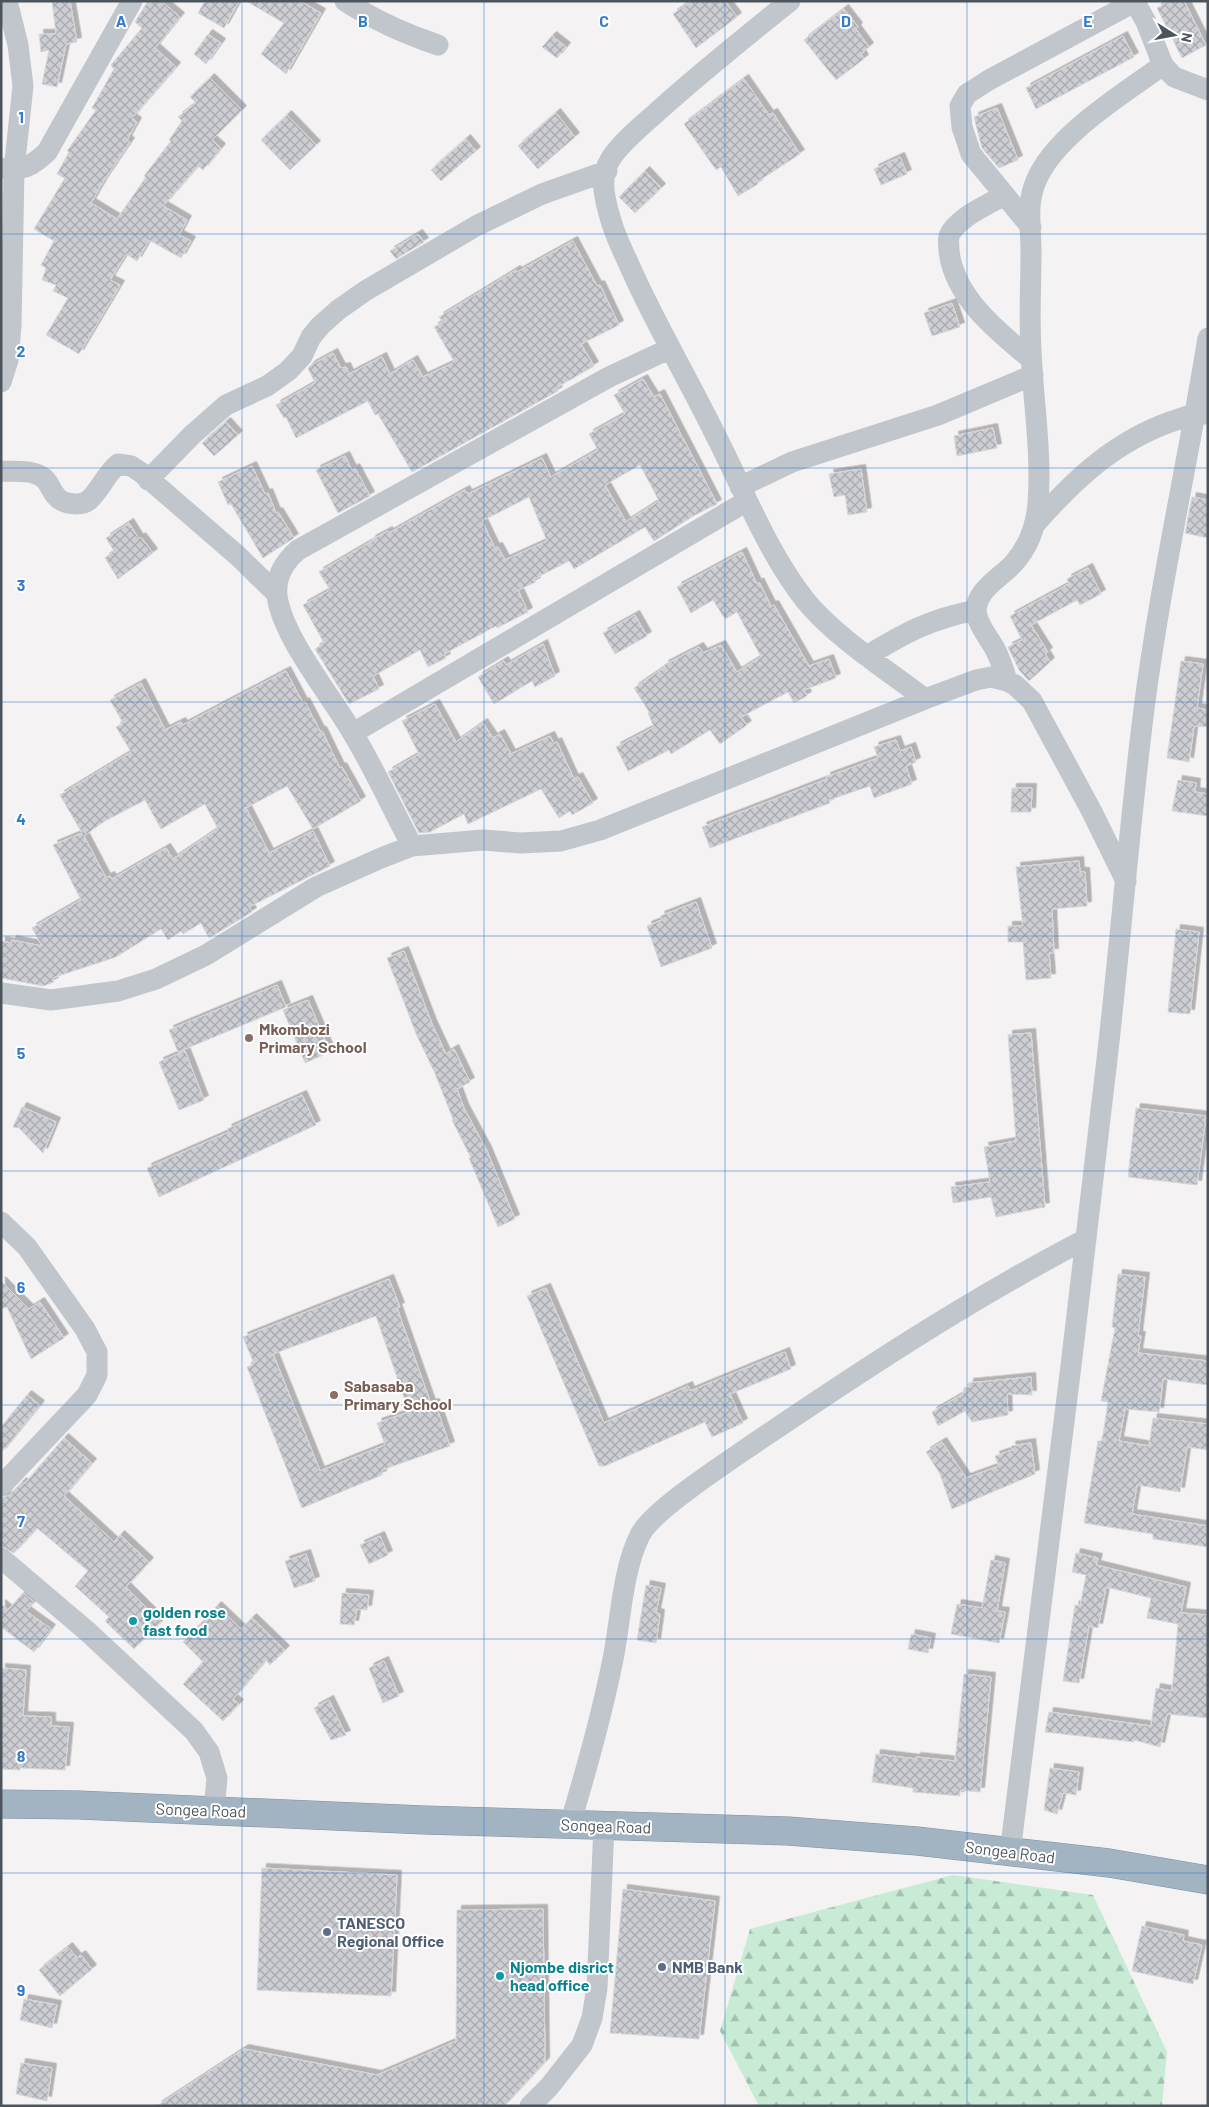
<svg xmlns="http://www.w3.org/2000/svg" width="1209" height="2107" font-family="Barlow,sans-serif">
  <defs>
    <pattern id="forest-firs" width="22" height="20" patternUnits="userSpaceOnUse" patternTransform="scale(1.25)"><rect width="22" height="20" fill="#c7ebd4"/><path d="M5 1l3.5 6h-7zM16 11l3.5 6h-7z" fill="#a4c1af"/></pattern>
    <pattern id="building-cross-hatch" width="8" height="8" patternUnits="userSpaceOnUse" patternTransform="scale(1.25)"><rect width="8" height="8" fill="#cdced3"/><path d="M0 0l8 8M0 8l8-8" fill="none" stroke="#a9aaae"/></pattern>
    <filter id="shadow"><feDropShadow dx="4.5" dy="-4.5" stdDeviation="0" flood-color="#0004"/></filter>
  </defs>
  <rect width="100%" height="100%" fill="#f4f2f2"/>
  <path fill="url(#forest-firs)" d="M953,1875L1093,1895L1167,2052L1162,2106H759L720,2031L750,1929Z"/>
  <path fill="url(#building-cross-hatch)" stroke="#d7d8dc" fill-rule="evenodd" filter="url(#shadow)" d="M52,1H70L77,42L66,44L57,87L42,84L49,50L41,52L39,34H56Z
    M148,1H161L180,17L155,48L176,67L132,118L137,122L127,140L130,142L103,182L91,203L117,219L146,177L144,176L171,141L169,140L182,121L178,117L196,103L190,97L210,78L242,110L212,140L221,148L203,170L198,166L163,206L187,220L179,235L191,241L181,258L149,240L137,261L126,254L110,280L120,285L79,354L46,335L68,298L53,291L56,285L42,280L46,268L41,265L54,241L34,229L65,178L57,174L69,152L67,151L96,110L92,108L114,69L111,65L142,28L135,22Z
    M205,1H239L224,28L198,13Z
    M246,1H300L321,13L286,74L261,54L284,23Z
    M691,1H725L737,17L696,48L673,14Z
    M1169,1H1184L1206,45L1182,58L1157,8Z
    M844,9L858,27L856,29L869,47L861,54L864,59L836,80L804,40Z
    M208,34L221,43L206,64L194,54Z
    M552,36L566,47L557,58L542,47Z
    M1123,36L1134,57L1036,109L1026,88Z
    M744,79L769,115L773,113L800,154L757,182L758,184L738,196L721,167L716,170L684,124Z
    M997,108L1018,160L999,168L982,148L974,117Z
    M556,113L575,137L538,169L518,146Z
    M287,115L316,145L290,170L261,140Z
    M466,139L476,151L441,181L431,170Z
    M900,157L907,174L881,185L874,169Z
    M645,171L661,188L635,213L619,197Z
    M418,234L424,242L396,259L390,251Z
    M573,241L597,286L600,285L619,325L581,344L594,366L556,388L558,391L412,472L378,414L375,415L368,401L296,438L286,417L284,418L276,405L315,383L308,368L311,365L333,353L341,368L346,367L349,374L382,357L390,374L413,360L423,377L451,364L454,361L434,327L443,322L439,317L516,270L517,272Z
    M952,303L960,327L932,336L924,313Z
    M643,379L654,397L660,394L717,504L695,515L654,541L645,527L574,569L569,561L534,579L536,582L518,590L528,612L497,628L496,626L444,654L446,658L428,667L420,650L373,676L379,689L349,704L315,649L324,643L303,605L330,590L319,572L372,541L371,540L388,531L389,533L465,490L468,494L542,458L551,477L598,450L589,434L625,414L614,395ZM640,465L659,501L626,522L605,485ZM529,497L547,541L505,560L498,547L495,548L482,521Z
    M226,422L238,435L214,456L202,443Z
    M993,428L997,448L957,456L954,436Z
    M345,456L352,470L355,468L370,496L338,513L316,470Z
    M252,466L265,494L268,493L276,513L278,512L294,538L263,558L231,504L228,505L218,482Z
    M861,469L867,512L848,515L845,495L834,497L829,474Z
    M1192,497L1208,500V538L1185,533Z
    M129,523L139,539L141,537L153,553L118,579L105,558L114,551L106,538Z
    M742,552L757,584L759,582L771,606L774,605L809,666L829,659L836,678L804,690L807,696L794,703L788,692L741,717L747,725L720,744L710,730L671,754L669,750L628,771L616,747L654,727L648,713L649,712L634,688L665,667L664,665L699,647L703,653L721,645L737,672L761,657L737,612L725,619L713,600L691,613L677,587Z
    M1088,568L1101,594L1080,605L1077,600L1031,625L1048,652L1045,654L1050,662L1029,681L1019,670L1008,647L1022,640L1010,616L1069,584L1067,579Z
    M635,615L647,636L615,654L603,633Z
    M543,644L555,676L535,687L532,681L494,704L478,677L504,661L506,665Z
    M1181,661L1203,664L1197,708L1208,710V727L1194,726L1189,762L1167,758Z
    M286,671L303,703L305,702L320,731H322L340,768L342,767L361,801L313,829L287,786L246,808L269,853L313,831L330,866L249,907L252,912L209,938L201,923L183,934L181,931L168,940L161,929L116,957L52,978L54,982L43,986L1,978V941L11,943L12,940L42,946L32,928L81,900L53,845L82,833L60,795L131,752L116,727L123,723L110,700L141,683L165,730L181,722L183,725ZM145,800L161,829L205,804L218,829L173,859L166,848L112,879L110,876L106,878L84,836L105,821Z
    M435,704L456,742L483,723L493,738L500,734L511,754L550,736L554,744L557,742L574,779L578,777L593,803L572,815L570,811L559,818L541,789L468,824L464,814L430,832L419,833L388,772L419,754L402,721Z
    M896,740L900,751L911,747L916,762L906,766L912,784L874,798L870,786L829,800L830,803L710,848L702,827L827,779L826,777L878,758L874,747Z
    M1178,780L1196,783L1195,792L1208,794V816L1172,811Z
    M1012,788H1032L1031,812H1011Z
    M1079,861L1080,872H1085L1087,906L1052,909L1054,953H1049L1051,978L1026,980L1023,942H1008V926H1023L1016,867Z
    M696,902L712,948L661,967L647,926L662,920L660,916Z
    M1176,929L1199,932L1190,1014L1168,1012Z
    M404,951L432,1024L446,1054L454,1049L470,1082L457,1089L464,1108L487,1151L515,1219L498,1227L469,1158H471L452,1120L453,1119L434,1071L417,1036L387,958Z
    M277,985L286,1007L178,1052L169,1030Z
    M308,1000L330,1052L305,1063L283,1010Z
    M1031,1033L1045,1207L996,1217L991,1197L953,1203L951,1187L990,1182L984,1147L1016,1141L1008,1035Z
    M185,1051L204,1100L179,1110L159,1062Z
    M302,1095L316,1125L159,1197L147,1168L229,1132L227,1129Z
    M22,1107L56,1122L43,1153L19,1128L13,1127Z
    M1136,1108L1206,1116L1197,1185L1128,1177Z
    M1118,1274L1145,1277L1138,1336H1141L1138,1353L1208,1361V1385L1163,1379L1159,1412L1125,1409L1119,1441L1149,1446L1153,1418L1208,1424V1450L1187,1447L1180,1492L1137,1485L1132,1514L1208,1526V1547L1153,1539V1534L1084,1523L1098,1441H1102L1108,1402L1101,1401L1115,1328L1112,1327Z
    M389,1279L400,1307L397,1308L431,1404L435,1403L450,1446L382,1470V1475L302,1508L247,1367L254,1364L243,1337ZM376,1316L409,1412L377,1423L385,1445L320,1471L273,1354Z
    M1,1281L29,1309L40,1302L64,1338L31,1359L7,1307L1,1309Z
    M546,1288L604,1423L688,1386L690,1391L785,1352L791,1369L730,1394L743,1423L712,1437L705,1422L605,1466H599L527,1296Z
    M1031,1377L1032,1395L1007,1394L1008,1415L972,1422L965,1411L938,1426L932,1412L963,1394L964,1388L969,1387V1383Z
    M27,1395L40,1405L1,1453V1427Z
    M64,1438L92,1463L64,1496L114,1542L120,1535L149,1562L126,1587L161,1622L134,1649L105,1621L109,1617L75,1586L88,1571L37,1528L14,1553L1,1546V1498L10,1495L22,1482L24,1484Z
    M942,1442L966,1478L999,1466L995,1456L1012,1450L1011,1446L1031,1443L1035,1474L952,1509L940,1474L926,1452Z
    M380,1536L388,1555L369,1564L360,1545Z
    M1076,1553L1098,1558L1096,1565L1186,1587L1181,1613L1208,1615V1718L1167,1714L1160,1747L1134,1740V1742L1045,1732L1049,1712L1151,1726L1156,1688L1172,1691L1178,1624L1147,1618L1151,1598L1106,1587L1098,1628L1089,1626L1079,1683L1063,1681L1075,1605L1080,1606L1086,1575L1072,1572Z
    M306,1554L315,1581L294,1588L285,1561Z
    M991,1560L1005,1563L997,1611L1005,1612L999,1643L951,1634L957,1604L982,1608Z
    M646,1585L661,1588L656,1613L660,1614L656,1643L637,1640Z
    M23,1593L34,1602L26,1611L51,1629L34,1652L1,1627V1604L8,1610Z
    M342,1593L369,1595L367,1610L357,1609L354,1625L340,1624Z
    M217,1606L241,1629L252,1618L285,1650L270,1665L266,1660L233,1699L239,1704L223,1721L183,1684L203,1662L183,1642Z
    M911,1634L931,1638L928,1653L908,1649Z
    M384,1661L399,1696L383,1703L369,1668Z
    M1,1668L26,1670L23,1716L51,1717V1726L69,1727L65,1770L20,1768V1770L1,1769Z
    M964,1674L991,1677L980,1792L960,1790V1796L913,1792V1788L872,1782L876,1754L916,1759V1757L955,1761Z
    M329,1700L346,1735L331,1740L314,1708Z
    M1050,1768L1079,1772L1076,1795L1063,1793L1057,1814L1044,1810Z
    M262,1868L397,1875L391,1996L257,1990Z
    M623,1889L715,1901L699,2039L610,2033Z
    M543,1909L545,2062L504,2106H157L244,2049L377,2075L456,2041L457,1910Z
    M1142,1926L1184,1935L1183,1941L1202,1945L1193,1984L1132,1971Z
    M68,1947L77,1958L81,1955L92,1969L60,1996L39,1970Z
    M24,1999L57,2005L52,2028L20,2020Z
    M21,2063L52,2068L47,2101L16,2094Z"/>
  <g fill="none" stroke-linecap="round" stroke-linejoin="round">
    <defs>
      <path id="trunk" d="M1,1804L79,1805L424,1820L788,1831L917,1841L1109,1863L1208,1880"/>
    </defs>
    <use href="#trunk" stroke="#7c91a5" stroke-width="29"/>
    <path stroke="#c0c6cc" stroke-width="21" d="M345,1C374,20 405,34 438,45
      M790,1C745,37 700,73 657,112C643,125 619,144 610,160C598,179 606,204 612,224C617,240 625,255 631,269C656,325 687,377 714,432C743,488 766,550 805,600C835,637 887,670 925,699
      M1135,2L1146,22L1163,65L1174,77L1208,90
      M1,168C22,172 32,166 47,152L132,1
      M1005,195C987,205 963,215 951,232C947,238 949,244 949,251C954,297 998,332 1031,359
      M1031,227L971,154L962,127L960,106L967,94L989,80L1136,1
      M1,382L8,360L11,326L14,170L23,86L18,45L7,1
      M1,471C12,472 26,470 36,474C49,478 49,488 56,496C62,504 81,507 89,500C100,490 106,474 118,464L131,466L142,473L238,556L277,594
      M148,480L192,435L226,405L267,386L288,371L302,356L311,337L320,326L338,310L365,291L476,226L542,194L607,171
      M740,487L792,462L938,415L1033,375
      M1036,523C1075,479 1115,441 1173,421C1184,417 1194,413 1206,414
      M867,656C906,632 931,619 976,610
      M1007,681C1004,670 1000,659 995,649C989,638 980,628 977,616C971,592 1002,577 1014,563C1029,546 1036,526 1038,504C1042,453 1033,401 1031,350C1029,317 1031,284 1031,251C1031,227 1026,204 1036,181C1055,135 1123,94 1163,65
      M353,733L747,501
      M412,846C392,808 374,768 352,732C330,694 283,638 277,596C275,577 285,561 298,550L609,377L669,349
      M1,993L51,1000L118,991L156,979L206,955L316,887L381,858L412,846L483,840L521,843L561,841L600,830L925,699L976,680L991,677L1007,681L1015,685L1032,701L1091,810L1126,881
      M1,1222L27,1247L85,1329L97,1352V1375L87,1395L1,1486
      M1,1558L88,1632L194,1731L209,1752L217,1778L214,1810
      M570,1824C587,1768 603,1711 614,1654C621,1616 623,1569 640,1535C651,1512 717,1469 740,1453C852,1377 966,1301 1086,1239
      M1010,1853C1044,1591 1076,1330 1106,1068C1120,948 1129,828 1144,709C1160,584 1188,462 1208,338
      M530,2106L549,2087L582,2045L592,2018L597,1988L604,1826"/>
    <use href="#trunk" stroke="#a2b4c2" stroke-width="28"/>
  </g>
  <path fill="none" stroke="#327ace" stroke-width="1" stroke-opacity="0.55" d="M242,1V2106M484,1V2106M725,1V2106M967,1V2106M1,234H1208M1,468H1208M1,702H1208M1,936H1208M1,1171H1208M1,1405H1208M1,1639H1208M1,1873H1208"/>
  <g fill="#8d6e63" stroke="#fff" stroke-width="2">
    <circle cx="249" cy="1038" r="5"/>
    <circle cx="334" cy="1395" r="5"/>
  </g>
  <g fill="#0f9aa8" stroke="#fff" stroke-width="2">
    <circle cx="133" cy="1621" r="5"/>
    <circle cx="500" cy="1976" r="5"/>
  </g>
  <g fill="#5c6f8a" stroke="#fff" stroke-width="2">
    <circle cx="327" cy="1932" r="5"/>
    <circle cx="662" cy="1967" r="5"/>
  </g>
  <g text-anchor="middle" stroke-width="4" stroke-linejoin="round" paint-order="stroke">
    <g font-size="16" font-weight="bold" fill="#785e54" stroke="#fff" text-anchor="start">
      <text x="259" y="1035">Mkombozi<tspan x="259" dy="18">Primary School</tspan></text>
      <text x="344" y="1392">Sabasaba<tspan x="344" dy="18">Primary School</tspan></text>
    </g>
    <g font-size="16" font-weight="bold" fill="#0d838f" stroke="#fff" text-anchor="start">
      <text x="143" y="1618">golden rose<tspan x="143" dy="18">fast food</tspan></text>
      <text x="510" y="1973">Njombe disrict<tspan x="510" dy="18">head office</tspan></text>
    </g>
    <g font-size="16" fill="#4c555d" stroke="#fff">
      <text transform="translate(201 1810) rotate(2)" y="6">Songea Road</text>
      <text transform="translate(606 1826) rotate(2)" y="6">Songea Road</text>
      <text transform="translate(1010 1852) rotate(7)" y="6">Songea Road</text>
    </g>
    <g font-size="16" font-weight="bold" fill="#4e5e75" stroke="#fff" text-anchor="start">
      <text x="337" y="1929">TANESCO<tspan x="337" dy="18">Regional Office</tspan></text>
      <text x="672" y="1973">NMB Bank</text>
    </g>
  </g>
  <g font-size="16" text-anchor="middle" font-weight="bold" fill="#327ace" stroke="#fff" stroke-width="4" stroke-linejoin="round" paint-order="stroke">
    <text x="121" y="27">A</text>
    <text x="363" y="27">B</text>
    <text x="604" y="27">C</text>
    <text x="846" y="27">D</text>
    <text x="1088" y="27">E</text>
    <text x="21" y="123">1</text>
    <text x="21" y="357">2</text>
    <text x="21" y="591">3</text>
    <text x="21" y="825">4</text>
    <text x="21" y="1059">5</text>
    <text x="21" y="1293">6</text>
    <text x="21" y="1527">7</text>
    <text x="21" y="1762">8</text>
    <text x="21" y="1996">9</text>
  </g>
  <rect width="1209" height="2107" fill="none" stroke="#4c555d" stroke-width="5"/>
  <g transform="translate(1174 35) rotate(101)" stroke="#ffffff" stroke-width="4" paint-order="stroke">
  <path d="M0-4L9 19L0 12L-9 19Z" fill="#4c555d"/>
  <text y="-8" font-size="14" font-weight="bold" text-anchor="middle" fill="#4c555d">N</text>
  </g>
</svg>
